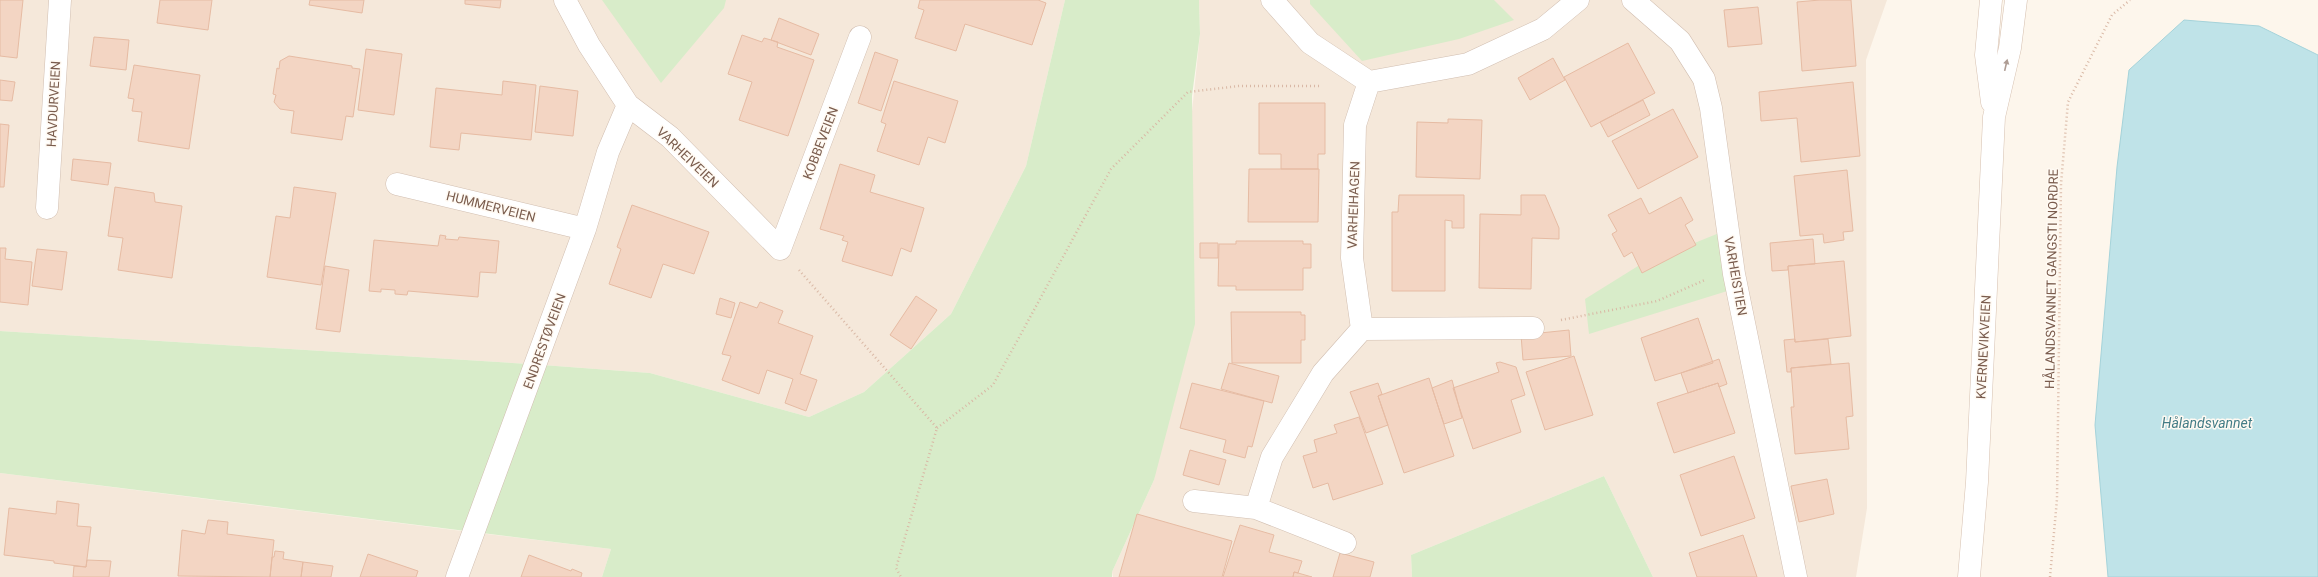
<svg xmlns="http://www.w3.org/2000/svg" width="2318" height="577" font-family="Roboto,sans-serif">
  <rect width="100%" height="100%" fill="#fdf6ec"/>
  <path fill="#f5e8da" d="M0,0H1065L1026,166L951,314L864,392L809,417L650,373L529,364L0,331Z
    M1199,0H1887L1866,60L1867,508L1856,577H1653L1604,476L1411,555L1412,577H1113L1112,572L1154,480L1200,34Z
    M0,473L470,532L611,549L602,577H0Z"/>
  <path fill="#d8ecc9" d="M602,0H726L724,8L661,83Z
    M1065,0H1199L1200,34L1192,96L1195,324L1154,480L1112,572V577H602L611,549L0,473V331L529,364L650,373L809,417L864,392L951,314L1026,166Z
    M1310,0H1494L1514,20L1459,39L1362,61L1310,4Z
    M1729,229L1737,288L1589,334L1585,299L1638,266Z
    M1604,476L1653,577H1412L1411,555Z"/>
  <path fill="#bfe3e8" stroke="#a5d3da" d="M2184,20L2259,26L2318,55V577H2108L2095,425L2117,167L2129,70Z"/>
  <path fill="#f3d5c3" stroke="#e6bba3" d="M0,0H23L17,58L0,56Z
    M160,0H212L208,30L157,23Z
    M310,0H364L362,13L309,5Z
    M465,0H501L500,8L465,4Z
    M920,0H1038L1046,3L1032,45L965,24L956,51L915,38L924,10L918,8Z
    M1820,0H1851L1856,66L1802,71L1797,2Z
    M1758,7L1762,44L1728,47L1724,10Z
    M779,18L819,34L811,55L771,40Z
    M742,35L762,42L764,38L778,42L777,47L814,60L788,136L739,120L752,82L728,74Z
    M94,37L129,40L126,70L90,66Z
    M1628,43L1655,93L1591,127L1564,77Z
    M366,49L402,54L394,115L358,110Z
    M875,52L898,60L881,111L858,103Z
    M289,56L352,66V68L360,69L353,117L346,116L342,140L291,133L294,111L280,109L274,102L276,95L273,94L277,68L279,69L280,61Z
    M1553,58L1565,80L1530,100L1518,78Z
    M134,65L200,75L189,149L138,141L142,112L132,111L134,99L128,98Z
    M0,80L15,82L12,101L0,100Z
    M503,81L536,85L531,140L461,133L459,150L430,147L436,88L502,95Z
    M894,81L958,101L945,143L928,137L919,165L877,151L886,124L881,122Z
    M1853,82L1860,156L1801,162L1797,118L1761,121L1759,92Z
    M540,86L578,91L573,136L535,132Z
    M1643,100L1650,115L1608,137L1600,122Z
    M1259,103H1325V154H1318V169H1281V154H1259Z
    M1673,109L1698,157L1638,189L1612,141Z
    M1448,119L1482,120L1480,179L1416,177L1417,122L1448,123Z
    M0,124L9,125L4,187H0Z
    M73,159L111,163L108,185L71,180Z
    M840,164L875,175L870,192L924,208L911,252L901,248L892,276L842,261L848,242L842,240L844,236L820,229Z
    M1249,169H1319L1318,222H1248Z
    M1847,170L1853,231L1843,232L1844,240L1824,243L1823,234L1800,236L1794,176Z
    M115,187L154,193L155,202L182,206L172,278L118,270L123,238L108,236Z
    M294,187L336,193L321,285L267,277L276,216L290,218Z
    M1399,195H1464V228H1452V221L1445,220V291H1392V212H1398Z
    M1521,195H1545L1559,228V239L1532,238L1531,289L1479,288L1480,214L1521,215Z
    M1681,197L1693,220L1685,225L1696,245L1642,273L1632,252L1624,257L1612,234L1617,231L1608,215L1641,198L1649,214Z
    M632,205L709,232L694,274L663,264L651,298L609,284L621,249L617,247Z
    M440,235L446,236L445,239L458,240L459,237L499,241L496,273L480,272L478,297L408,291L407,295L395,294V290L381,289V292L369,291L374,240L438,246Z
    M1813,239L1815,264L1788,266V270L1772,271L1770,243Z
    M1236,241H1303V244H1311V268H1303V290H1236V286H1218L1219,244H1236Z
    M1200,243H1218V258H1200Z
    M0,248H6L5,259L32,262L28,305L0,302Z
    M37,249L67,252L62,290L32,286Z
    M1844,261L1851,336L1795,342L1788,266Z
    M325,266L349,270L340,332L316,329Z
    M916,296L937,310L911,349L890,335Z
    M720,298L735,303L731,318L716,314Z
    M740,302L757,308L760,302L783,311L778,323L813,336L800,374L817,380L806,411L785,403L793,379L767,370L759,394L722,380L731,356L722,354Z
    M1231,312H1301V315H1305V340H1301V363H1232Z
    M1698,318L1713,363L1655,381L1641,338Z
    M1569,330L1571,356L1523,360L1521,335Z
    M1795,339V342L1828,339L1831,364L1791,368V372H1787L1784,340Z
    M1574,356L1593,415L1545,430L1526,372Z
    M1719,359L1727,384L1719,387L1718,383L1688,393L1681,373Z
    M1500,362L1516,367L1525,395L1511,400L1521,432L1473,449L1453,388L1499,372L1496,363Z
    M1229,363L1279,376L1272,403L1221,389Z
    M1849,363L1853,416L1846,417L1849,449L1795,454L1791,407H1794L1791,368Z
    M1429,378L1454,456L1404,473L1378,396Z
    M1452,380L1462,418L1444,424L1432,388Z
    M1192,383L1264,401L1252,447L1248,446L1245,458L1223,452L1226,440L1180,428Z
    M1378,383L1382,394L1378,396L1388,425L1366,433L1350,392Z
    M1718,383L1735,433L1674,453L1657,403Z
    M1359,417L1383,484L1333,500L1328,483L1313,488L1303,456L1317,452L1314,440L1337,433L1334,425Z
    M1190,450L1226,460L1219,485L1183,475Z
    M1734,456L1755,518L1701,536L1680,475Z
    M1827,479L1834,514L1799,522L1791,486Z
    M57,501L79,504L77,526L91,527L86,567L54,563V561L4,555L9,508L56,514Z
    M1137,514L1232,541L1222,577H1119Z
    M208,520L228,522L227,534L274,540L270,577L178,576L182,530L205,534Z
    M1240,525L1274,535L1269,552L1302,561L1298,573L1294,572L1293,577H1223Z
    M1743,535L1757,577H1697L1689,553Z
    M275,551L284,552L283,559L303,562L301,577H270L272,557H274Z
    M1340,553L1374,562L1370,577H1333Z
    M368,554L418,571L416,577H360Z
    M529,555L571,571L572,569L582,573L581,577H521Z
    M87,560L111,561L109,577H73L74,566L86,567Z
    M303,562L333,566L331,577H301Z
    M1294,572L1298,573L1312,577H1293Z"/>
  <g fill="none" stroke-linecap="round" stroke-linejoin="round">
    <defs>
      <path id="minor" d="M565,0L589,45L628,105L670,137L780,249L860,37
        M1272,0L1310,43L1369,82
        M1633,0L1680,41L1704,79L1711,108L1734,274L1796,577
        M397,184L585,229
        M47,208L60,0
        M1362,329L1352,258L1355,125L1369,82L1468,64L1543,29L1578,0
        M1194,501L1256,508L1345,543
        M1256,508L1272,457L1323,373L1362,329L1533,328
        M457,577L585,229L608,152L628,105"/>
      <path id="secondary" d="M1991,0L1986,55L1992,102
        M1969,577L1977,482L1994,117L2010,48L2016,0"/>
    </defs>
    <use href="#minor" stroke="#d1beb0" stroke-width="23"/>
    <use href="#secondary" stroke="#d6c0b0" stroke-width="23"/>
    <path stroke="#d9b8a5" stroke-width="2.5" stroke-dasharray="1 3" stroke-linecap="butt" d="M799,270L937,428L896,568L901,577
      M1561,320L1657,301L1705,280
      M937,428L993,385L1111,169L1188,92L1239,86H1320
      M2050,577L2057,499L2061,184L2068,102L2112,15L2130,0"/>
    <use href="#minor" stroke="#fff" stroke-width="22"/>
    <use href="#secondary" stroke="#fff" stroke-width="22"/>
  </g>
  <defs><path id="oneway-solid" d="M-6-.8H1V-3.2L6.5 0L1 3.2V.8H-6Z"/></defs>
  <use fill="#af9d94" href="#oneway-solid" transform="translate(2006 65) rotate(-77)"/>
  <g text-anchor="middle" stroke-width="3" stroke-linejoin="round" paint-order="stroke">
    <g font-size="13" fill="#7a5c4d" stroke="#fffaf3">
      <text transform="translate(53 104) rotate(-87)" y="5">HAVDURVEIEN</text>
      <text transform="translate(820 143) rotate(-69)" y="5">KOBBEVEIEN</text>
      <text transform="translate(688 157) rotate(44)" y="5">VARHEIVEIEN</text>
      <text transform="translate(1353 205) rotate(-88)" y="5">VARHEIHAGEN</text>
      <text transform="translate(491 206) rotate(14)" y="5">HUMMERVEIEN</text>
      <text transform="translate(1736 276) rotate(80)" y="5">VARHEISTIEN</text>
      <text transform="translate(2051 279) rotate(-89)" y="5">HÅLANDSVANNET GANGSTI NORDRE</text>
      <text transform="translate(544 341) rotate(-70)" y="5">ENDRESTØVEIEN</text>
      <text transform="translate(1983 347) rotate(-87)" y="5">KVERNEVIKVEIEN</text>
    </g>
    <g font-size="14" font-style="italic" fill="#437c86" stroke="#fffaf3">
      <text x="2207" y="428">Hålandsvannet</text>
    </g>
  </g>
</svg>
